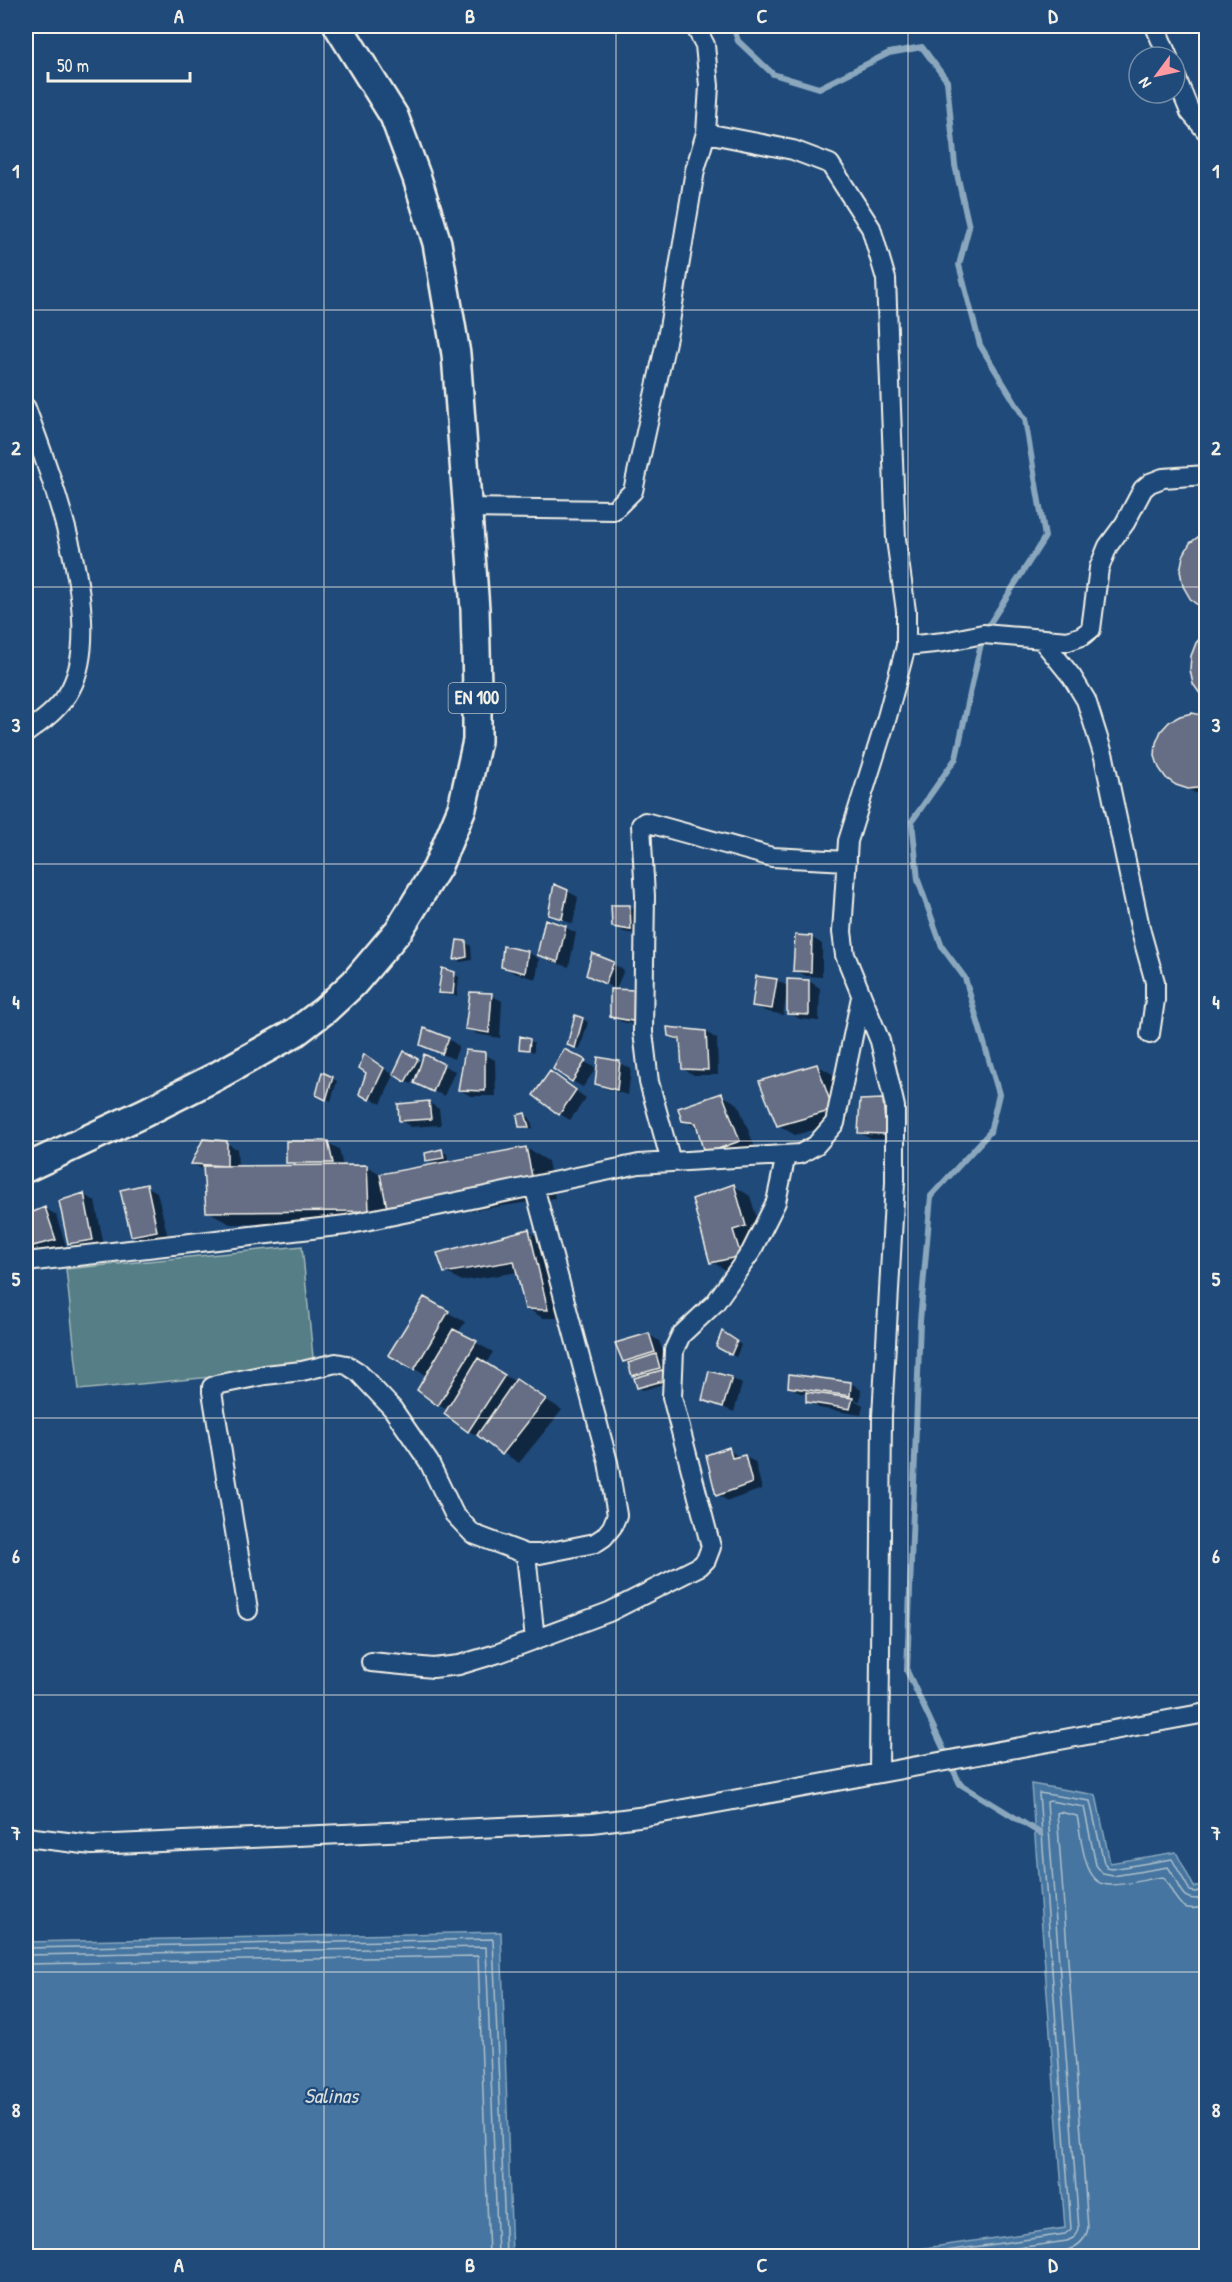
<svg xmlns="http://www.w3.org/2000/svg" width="1232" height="2282" font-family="'Patrick Hand',sans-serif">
  <rect width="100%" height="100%" fill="#1f4a7a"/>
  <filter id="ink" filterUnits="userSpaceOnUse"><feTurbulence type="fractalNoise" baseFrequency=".0167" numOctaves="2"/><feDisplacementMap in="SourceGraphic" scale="12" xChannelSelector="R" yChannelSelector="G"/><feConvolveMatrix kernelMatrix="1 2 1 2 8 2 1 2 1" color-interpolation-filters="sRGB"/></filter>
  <g filter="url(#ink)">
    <path fill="#547e86" stroke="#a4b8b7" stroke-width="1.5" d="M302,1246L314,1367L79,1390L66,1269Z"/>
    <path fill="#4475a0" stroke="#8aa7bd" stroke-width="1.5" d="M1031,1784L1096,1795L1110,1863L1176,1852L1194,1887L1206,1883V2256H869L1065,2228Z
      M501,1932L512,2256H26V1942Z"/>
    <path fill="#0007" d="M1206,533V610L1203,608L1202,534Z
      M1206,633V700L1201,695L1197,644Z
      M1204,716L1206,718V798L1177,784Z
      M567,891L578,897L573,924L549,914Z
      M630,906L641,913V935L624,932L613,926Z
      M565,927L576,933L569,967L550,961L539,955Z
      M811,937L822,944V977L806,976L795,970Z
      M466,943L471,946L472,960L460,962L456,959Z
      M528,952L539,959L536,979L514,973L503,966Z
      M613,964L624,970L616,989L587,975Z
      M454,974L459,977L457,996L444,995L440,992Z
      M757,978L777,980L789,987L809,981L820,988L819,1021L800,1019L789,1013V991H787L783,1015L765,1011L754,1005Z
      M491,995L502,1001L500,1038L477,1034L467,1028Z
      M648,998V1027L622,1022L611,1016Z
      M583,1019L588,1022L580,1049L574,1047Z
      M706,1032L717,1039L718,1075H694L683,1069L680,1042L669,1035Z
      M448,1039L459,1046L454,1059L421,1045Z
      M529,1040L534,1043V1052L520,1048Z
      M564,1051L596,1068L583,1087L572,1081Z
      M404,1053L423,1063L425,1057L455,1071L444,1096L427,1088L420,1070H419L411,1084L395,1073Z
      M484,1054L495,1060L496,1096H471L460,1090Z
      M599,1059L620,1063L631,1069L628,1095L607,1089L596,1083Z
      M375,1063L394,1075L381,1104L361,1093Z
      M817,1065L834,1075L849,1120L795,1135L778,1125Z
      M332,1078L337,1081L331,1101L318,1094Z
      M561,1080L586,1098L570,1120L560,1114Z
      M722,1095L738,1104L756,1150L722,1162L699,1129L683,1120Z
      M883,1101L894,1107L897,1139H871L860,1133Z
      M428,1102L439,1109L441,1125L411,1127L400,1120Z
      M525,1115L530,1118L533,1129H526L521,1126Z
      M226,1143L237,1149L238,1167H297L288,1162L328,1143L339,1149L343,1167L367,1166L382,1175L436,1165L428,1160L442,1151L447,1154L449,1163L526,1148L548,1161L555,1198L391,1223L230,1224L208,1211L205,1170L192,1164Z
      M146,1186L157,1192L168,1237L143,1241L132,1235Z
      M734,1186L750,1196L762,1235L749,1239L757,1265L728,1271L712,1262Z
      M84,1195L95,1201L104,1246L80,1250L69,1243Z
      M45,1208L56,1215L66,1246L41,1253L30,1246L26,1230V1217Z
      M528,1231L545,1241L564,1318H543L526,1308L518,1272L462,1281L445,1272Z
      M424,1299L465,1322L458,1333L493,1352L485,1365L533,1391L562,1410L519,1463L469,1431L448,1410L438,1405L427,1376L390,1355Z
      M648,1334L659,1341L665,1357L661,1359L664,1370L661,1371L667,1375L670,1382L643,1390L638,1387L639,1378L634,1375L630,1365L624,1361Z
      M728,1336L741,1345L736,1357L718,1347Z
      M731,1378L742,1384L734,1412L704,1399Z
      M851,1383L861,1390L860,1401L854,1400L863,1405L861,1415L819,1408L808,1401V1394L800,1393L789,1386Z
      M728,1449L740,1458L744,1456L755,1462L762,1489L728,1501L718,1495Z"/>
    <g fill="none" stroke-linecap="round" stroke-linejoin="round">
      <path stroke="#aebfcb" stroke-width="1.5" d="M26,1948L493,1939L506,2256
        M26,1955L486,1947L498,2256
        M26,1964L478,1956L489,2256
        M911,2256L1065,2234L1071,2229L1039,1793L1090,1801L1104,1863L1107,1868L1112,1869L1172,1859L1190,1891L1195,1892L1206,1889
        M963,2256L1067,2241L1075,2237L1079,2229L1047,1802L1050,1801L1084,1807L1096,1865L1103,1874L1113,1876L1168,1867C1181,1884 1178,1906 1206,1897
        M1025,2256C1047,2253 1083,2256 1088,2228L1057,1813L1060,1812L1077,1816C1082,1837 1082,1886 1111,1885C1128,1885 1146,1879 1163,1877C1177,1895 1176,1916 1206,1906"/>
      <path stroke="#8aa7bd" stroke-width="6" d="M733,26L738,41L773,74L819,88L889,53L922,47L947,81L955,165L969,227L959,265L980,345L1025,419L1045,537L983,634L956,758L912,821L918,880L942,947L965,978L999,1094L990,1132L931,1196L920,1321L907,1671L960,1784L1040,1833"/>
    </g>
    <path fill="#656e85" stroke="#f4f1e8" stroke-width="1.5" d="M1206,531V611L1191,600L1183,586L1180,571L1183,556L1190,543Z
      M1206,631V702L1193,684L1190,670L1191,656L1196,643Z
      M1192,713L1206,716V787L1188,789L1176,785L1166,778L1159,768L1155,756L1156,743L1161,731L1169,722L1180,716Z
      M554,884L568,890L562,919L548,915Z
      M611,905H630L631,930L612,927Z
      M545,919L566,926L558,962L537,955Z
      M795,935L812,936L811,972L793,971Z
      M457,940L466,941L467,957L454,960Z
      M503,946L528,951L525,973L501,967Z
      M592,953L614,962L605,984L586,975Z
      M442,968L455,972L453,994L438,993Z
      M756,976L777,979L772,1009L752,1006Z
      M787,979L809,980V1015L787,1014Z
      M610,989L637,990L638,1022L610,1017Z
      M470,992L492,993L489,1033L465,1029Z
      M575,1015L583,1018L575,1048L567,1045Z
      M667,1027L706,1031L708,1070L682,1069L680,1039L668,1036Z
      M424,1028L449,1038L442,1054L420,1045Z
      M520,1036L530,1039L529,1050L519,1049Z
      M564,1049L586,1060L572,1082L553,1069Z
      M465,1050L485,1052V1091L458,1090Z
      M404,1051L418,1059L405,1082L393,1074Z
      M364,1054L384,1068L369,1100L359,1094L366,1073L359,1068Z
      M424,1054L444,1064L433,1092L414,1083Z
      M598,1057L620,1061L617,1090L595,1084Z
      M817,1064L833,1110L777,1126L759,1081Z
      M550,1071L576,1090L559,1115L533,1095Z
      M322,1072L333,1077L326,1100L316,1095Z
      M722,1093L740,1141L704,1154L696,1123L682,1121L678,1108Z
      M883,1099L886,1134L858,1133L860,1100Z
      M429,1101L431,1119L399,1121L398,1104Z
      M525,1113L529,1127H519L517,1115Z
      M203,1139L227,1141V1166L191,1164Z
      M286,1141H328L333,1163H286Z
      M526,1147L534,1186L387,1208L380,1174Z
      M442,1149L444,1158L426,1161L425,1153Z
      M367,1165L369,1211L206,1212L203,1166Z
      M147,1184L157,1231L131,1236L120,1190Z
      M734,1184L746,1226L733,1230L741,1256L710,1263L692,1199Z
      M84,1193L93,1240L68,1244L59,1201Z
      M45,1207L56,1240L29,1247L26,1235V1215Z
      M529,1229L548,1310L525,1309L514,1261L444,1273L437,1253Z
      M424,1297L449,1311L414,1370L388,1355Z
      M453,1329L477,1341L438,1406L417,1390Z
      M722,1331L737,1341L731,1355L716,1347Z
      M649,1333L655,1352L623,1362L615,1343Z
      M656,1354L660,1368L632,1376L628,1363Z
      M478,1358L505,1375L468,1432L444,1414Z
      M662,1370L666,1380L637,1388L634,1378Z
      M709,1371L732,1377L723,1407L702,1400Z
      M789,1374L851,1382L850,1396L788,1387Z
      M516,1379L546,1399L502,1455L477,1435Z
      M806,1392L853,1398L850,1409L806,1402Z
      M729,1447L732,1458L745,1455L752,1483L716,1496L706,1455Z"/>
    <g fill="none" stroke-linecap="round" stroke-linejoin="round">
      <defs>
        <path id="minor" d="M1155,26L1168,57
          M1175,75L1190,112L1206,131
          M706,133L793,150L830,164L871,228L886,279L896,539L906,611V646
          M26,408C51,476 106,620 71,688C61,708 42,721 26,733
          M467,508L614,510L633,491L669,328L695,170L706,133L709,86L705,45L695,26
          M1042,640L1072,677L1086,700L1104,757L1141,932L1155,982V1000L1150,1034
          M671,1162L649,1082L643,1032L645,896L641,825L645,822L772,857L847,861
          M26,1262L346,1225L639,1164L800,1154L816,1145L835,1123L861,997
          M526,1554L535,1640
          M248,1610L212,1392V1387L216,1385L265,1375L302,1371L336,1363L347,1365L358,1372L392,1408L429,1462L454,1514L473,1534L526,1554H540L595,1543L604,1537L612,1527L617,1515L608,1462L534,1186
          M371,1662L433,1668L459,1665L499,1653L609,1612L700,1566L706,1560L711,1547L672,1397L674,1350L681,1335L715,1303L751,1252L776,1202L786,1155
          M879,1773L882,1416L895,1182V1107L880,1041L845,955L842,932L848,841L887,717L906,646L944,642L983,634L1068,641L1082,636L1091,629L1099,568L1108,546L1125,523L1143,489L1150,483L1163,478L1206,475
          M26,1837L92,1845L592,1823L646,1816L1206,1713"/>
        <path id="primary" d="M26,1168L144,1113L215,1077L296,1032L325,1010L354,983L399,930L437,868L462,808L477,741V688L475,609L456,354L437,243L417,178L394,116L338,26"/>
      </defs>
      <use href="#minor" stroke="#f4f1e8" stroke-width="22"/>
      <use href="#primary" stroke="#f4f1e8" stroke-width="32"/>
      <use href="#minor" stroke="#1f4a7a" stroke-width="18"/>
      <use href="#primary" stroke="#1f4a7a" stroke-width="27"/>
    </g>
  </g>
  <path fill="none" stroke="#f4f1e8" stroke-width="1.5" stroke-opacity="0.55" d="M324,26V2256M616,26V2256M908,26V2256M26,310H1206M26,587H1206M26,864H1206M26,1141H1206M26,1418H1206M26,1695H1206M26,1972H1206"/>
  <g text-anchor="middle" stroke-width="4.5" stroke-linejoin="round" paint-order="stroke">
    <rect fill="#1f4a7a" stroke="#b4bfc7" stroke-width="1.5" x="448.5" y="683" width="57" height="30" rx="4.5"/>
    <g font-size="18" font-weight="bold" fill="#f4f1e8">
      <text x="477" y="704">EN 100</text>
    </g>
    <g font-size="21" font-style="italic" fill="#dadedd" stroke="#1f4a7a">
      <text x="331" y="2103">Salinas</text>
    </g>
  </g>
  <rect width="1232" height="2282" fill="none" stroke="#1f4a7a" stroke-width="66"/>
  <g transform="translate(1157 75) rotate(237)"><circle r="28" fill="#1f4a7a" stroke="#748da6" stroke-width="1.5"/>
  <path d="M0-4.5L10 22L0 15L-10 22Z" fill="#ff9aa2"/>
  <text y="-9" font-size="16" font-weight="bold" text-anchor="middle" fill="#f4f1e8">N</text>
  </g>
  <path d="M48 72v9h142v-9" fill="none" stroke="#f4f1e8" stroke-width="3"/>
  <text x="57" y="72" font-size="18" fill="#f4f1e8" stroke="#1f4a7a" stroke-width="4.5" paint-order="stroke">50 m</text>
  <rect x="33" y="33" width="1166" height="2216" fill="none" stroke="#f4f1e8" stroke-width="2"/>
  <g font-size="20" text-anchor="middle" font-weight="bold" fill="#f4f1e8">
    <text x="179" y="23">A</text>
    <text x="470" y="23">B</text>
    <text x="762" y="23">C</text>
    <text x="1053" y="23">D</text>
    <text x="16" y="178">1</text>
    <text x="1216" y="178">1</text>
    <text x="16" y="455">2</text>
    <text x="1216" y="455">2</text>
    <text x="16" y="732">3</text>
    <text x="1216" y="732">3</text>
    <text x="16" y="1009">4</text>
    <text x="1216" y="1009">4</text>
    <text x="16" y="1286">5</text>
    <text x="1216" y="1286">5</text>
    <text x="16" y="1563">6</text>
    <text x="1216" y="1563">6</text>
    <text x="16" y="1840">7</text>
    <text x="1216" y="1840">7</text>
    <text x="16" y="2117">8</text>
    <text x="1216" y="2117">8</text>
    <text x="179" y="2272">A</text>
    <text x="470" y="2272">B</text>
    <text x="762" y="2272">C</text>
    <text x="1053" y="2272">D</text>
  </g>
</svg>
